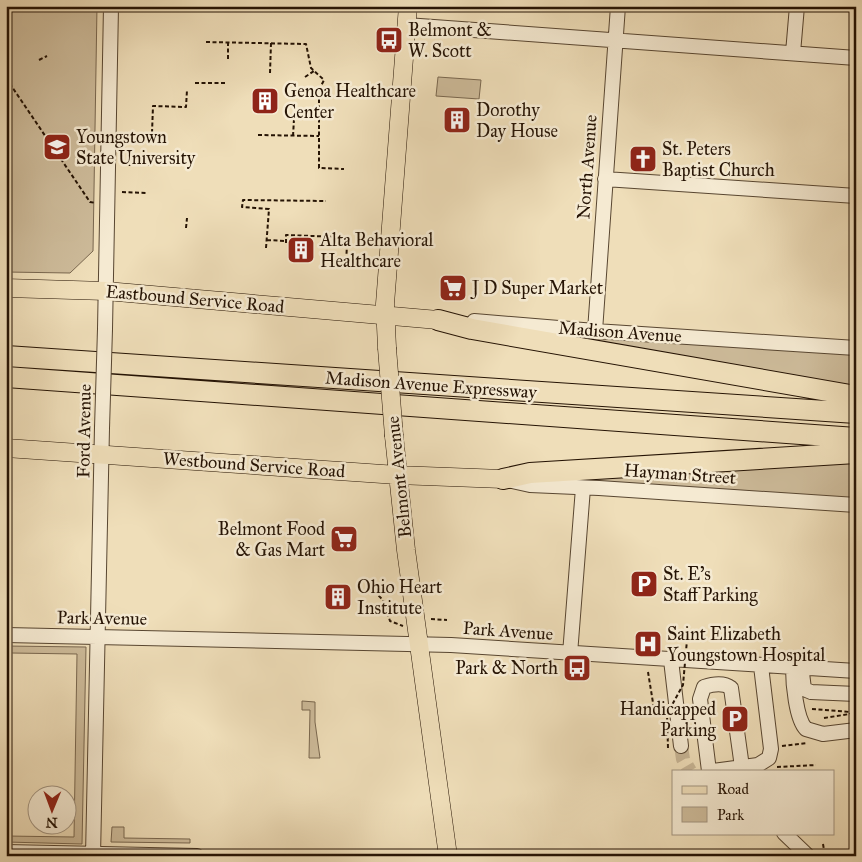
<svg xmlns="http://www.w3.org/2000/svg" width="862" height="862" font-family="'IM FELL Great Primer',serif">
  <rect width="100%" height="100%" fill="#efdeb9"/>
  <filter id="stains"><feTurbulence type="fractalNoise" baseFrequency=".004" numOctaves="4"/><feColorMatrix values="0 0 0 0 .2 0 0 0 0 .09 0 0 0 0 .02 0 0 0 .5 -.17"/></filter>
  <radialGradient id="worn" r=".72"><stop offset=".6" stop-color="#630" stop-opacity="0"/><stop offset="1" stop-color="#630" stop-opacity=".3"/></radialGradient>
  <path fill="#cdbb9a" stroke="#79674f" d="M6,6H97L93,251L70,273L6,272Z
    M438,77L481,80L479,99L436,96Z
    M476,321L856,348V396Z
    M856,453V505L586,481V471Z
    M6,646L86,647L82,844L6,842V689H10L7,836L74,837L77,654L11,653L10,683H6Z
    M302,701L315,702V722L320,758H309L310,710H302Z
    M112,827H124V838L190,839V843L111,842Z"/>
  <g fill="none" stroke-linecap="round" stroke-linejoin="round">
    <path stroke="#c7b595" stroke-width="14" stroke-dasharray="14 7" stroke-linecap="butt" d="M681,746L683,759L690,771"/>
    <defs>
      <path id="minor" d="M406,25L856,58
        M793,53L797,6
        M605,179L856,196
        M474,321L595,331L856,348
        M105,329L111,6
        M595,331L618,6
        M508,480L530,485L599,488L856,505
        M6,635L451,645L856,671
        M570,654L583,488
        M671,660L681,746
        M793,668C793,683 796,719 806,729L823,734L856,730
        M802,673L804,689L811,692L856,694
        M709,771L700,699L704,687C713,684 723,682 731,688L742,767
        M713,771L758,765L769,758L771,749L761,666
        M784,833L808,856
        M6,852L197,856
        M93,856L102,428"/>
      <path id="major" d="M6,288L106,291L438,320
        M387,348L385,304L408,6
        M394,436L406,550L448,856
        M6,448L397,475L503,479"/>
      <path id="highway" d="M438,320L472,329L856,396
        M6,356L856,413
        M6,377L856,438
        M503,479L530,473L856,453"/>
    </defs>
    <use href="#minor" stroke="#584631" stroke-width="16"/>
    <use href="#major" stroke="#251304" stroke-width="19"/>
    <use href="#highway" stroke="#251304" stroke-width="22"/>
    <path stroke="#251304" stroke-width="2" stroke-dasharray="4 2.5" stroke-linecap="butt" d="M206,42L306,44L311,68L324,80L319,90V168L344,169
      M228,59V42
      M39,60L47,56
      M270,73L271,43
      M305,77L314,71
      M6,78L90,202L96,203
      M195,83H225
      M152,133L153,106L186,107L187,90
      M258,135L319,136
      M293,136L294,119
      M122,165H150
      M122,192L148,193
      M186,228L187,218
      M267,240L286,241
      M286,243V235L341,237L347,244L346,264L374,266
      M300,247V236
      M266,248L269,209L242,207L243,200L326,201
      M374,591L383,600L390,621L403,626
      M431,619L447,620
      M648,672L654,709
      M6,687H10
      M812,709L850,712V714
      M824,718L856,713
      M782,746L807,743
      M777,767L816,765
      M823,844L825,856"/>
    <use href="#minor" stroke="#f5ead2" stroke-width="14"/>
    <use href="#major" stroke="#efdeb9" stroke-width="18"/>
    <use href="#highway" stroke="#efdeb9" stroke-width="20"/>
    <defs>
      <path id="minor-bridge" d="M102,428L105,329"/>
      <path id="major-bridge" d="M387,348L394,436"/>
    </defs>
    <use href="#minor-bridge" stroke="#584631" stroke-width="16" stroke-linecap="butt"/>
    <use href="#major-bridge" stroke="#251304" stroke-width="19" stroke-linecap="butt"/>
    <path stroke="#251304" stroke-width="2" stroke-dasharray="4 2.5" stroke-linecap="butt" d="M668,748L667,714L683,685L687,640"/>
    <use href="#minor-bridge" stroke="#f5ead2" stroke-width="14"/>
    <use href="#major-bridge" stroke="#efdeb9" stroke-width="18"/>
  </g>
  <defs>
    <symbol id="bus-square" viewBox="-11 -11 22 22"><rect x="-9" y="-9" width="18" height="18" rx="4" fill="#8f2418" stroke="#f5ead2"/><path d="M-5-6H5V4H4V6H2V4H-2V6H-4V4H-5ZM-3.5-4V0h7V-4ZM-3.5 1.2v1.5H-2V1.2ZM2 1.2v1.5H3.5V1.2Z" fill="#fff"/></symbol>
    <symbol id="building-square" viewBox="-11 -11 22 22"><rect x="-9" y="-9" width="18" height="18" rx="4" fill="#8f2418" stroke="#f5ead2"/><path d="M-4-6H4V6H1V3H-1V6H-4ZM-2.5-4.3h1.7v1.8h-1.7ZM.8-4.3h1.7v1.8H.8ZM-2.5-1h1.7V.8h-1.7ZM.8-1h1.7V.8H.8Z" fill="#fff"/></symbol>
    <symbol id="university-square" viewBox="-11 -11 22 22"><rect x="-9" y="-9" width="18" height="18" rx="4" fill="#8f2418" stroke="#f5ead2"/><path d="M0-5L7-2L0 1L-7-2ZM-4 1L0 2.5L4 1V4Q0 6-4 4Z" fill="#fff"/></symbol>
    <symbol id="church-square" viewBox="-11 -11 22 22"><rect x="-9" y="-9" width="18" height="18" rx="4" fill="#8f2418" stroke="#f5ead2"/><path d="M-1.2-6h2.4v3.5h3.3v2.4h-3.3V6h-2.4V-.1h-3.3v-2.4h3.3Z" fill="#fff"/></symbol>
    <symbol id="supermarket-square" viewBox="-11 -11 22 22"><rect x="-9" y="-9" width="18" height="18" rx="4" fill="#8f2418" stroke="#f5ead2"/><path d="M-6-5.5h2.5l.6 2H6L4.5 2H-2.5L-4.4-4H-6ZM-1.5 3.2a1.3 1.3 0 1 0 .1 0ZM3 3.2a1.3 1.3 0 1 0 .1 0Z" fill="#fff"/></symbol>
    <symbol id="parking-square" viewBox="-11 -11 22 22"><rect x="-9" y="-9" width="18" height="18" rx="4" fill="#8f2418" stroke="#f5ead2"/><path d="M-3.5-5.5H1a3.5 3.5 0 0 1 0 7H-1V5.5H-3.5ZM-1-3.4V-.6H.8a1.4 1.4 0 0 0 0-2.8Z" fill="#fff"/></symbol>
    <symbol id="hospital-square" viewBox="-11 -11 22 22"><rect x="-9" y="-9" width="18" height="18" rx="4" fill="#8f2418" stroke="#f5ead2"/><path d="M-5-5h3v3.5h4V-5h3V5h-3V1.5h-4V5h-3Z" fill="#fff"/></symbol>
  </defs>
  <g fill-rule="evenodd">
    <use href="#bus-square" x="373" y="24" width="32" height="32"/>
    <use href="#building-square" x="249" y="85" width="32" height="32"/>
    <use href="#building-square" x="441" y="104" width="32" height="32"/>
    <use href="#university-square" x="41" y="131" width="32" height="32"/>
    <use href="#church-square" x="627" y="143" width="32" height="32"/>
    <use href="#building-square" x="285" y="234" width="32" height="32"/>
    <use href="#supermarket-square" x="437" y="272" width="32" height="32"/>
    <use href="#supermarket-square" x="328" y="523" width="32" height="32"/>
    <use href="#parking-square" x="628" y="568" width="32" height="32"/>
    <use href="#building-square" x="322" y="581" width="32" height="32"/>
    <use href="#hospital-square" x="632" y="628" width="32" height="32"/>
    <use href="#bus-square" x="561" y="652" width="32" height="32"/>
    <use href="#parking-square" x="719" y="703" width="32" height="32"/>
  </g>
  <g text-anchor="middle" stroke-width="5" stroke-linejoin="round" paint-order="stroke">
    <g font-size="18" fill="#251304" stroke="#f5ead2" text-anchor="start">
      <text x="408" y="36">Belmont &amp;<tspan x="408" dy="21">W. Scott</tspan></text>
      <text x="284" y="97">Genoa Healthcare<tspan x="284" dy="21">Center</tspan></text>
      <text x="476" y="116">Dorothy<tspan x="476" dy="21">Day House</tspan></text>
      <text x="76" y="143">Youngstown<tspan x="76" dy="21">State University</tspan></text>
      <text x="662" y="155">St. Peters<tspan x="662" dy="21">Baptist Church</tspan></text>
      <text x="320" y="246">Alta Behavioral<tspan x="320" dy="21">Healthcare</tspan></text>
      <text x="472" y="294">J D Super Market</text>
      <text x="325" y="535" text-anchor="end">Belmont Food<tspan x="325" dy="21">&amp; Gas Mart</tspan></text>
      <text x="663" y="580">St. E's<tspan x="663" dy="21">Staff Parking</tspan></text>
      <text x="357" y="593">Ohio Heart<tspan x="357" dy="21">Institute</tspan></text>
      <text x="667" y="640">Saint Elizabeth<tspan x="667" dy="21">Youngstown Hospital</tspan></text>
      <text x="558" y="674" text-anchor="end">Park &amp; North</text>
      <text x="716" y="715" text-anchor="end">Handicapped<tspan x="716" dy="21">Parking</tspan></text>
    </g>
    <g font-size="18" fill="#251304" stroke="#f5ead2">
      <text transform="translate(587 167) rotate(-86)" y="6">North Avenue</text>
      <text transform="translate(195 299) rotate(5)" y="6">Eastbound Service Road</text>
      <text transform="translate(620 332) rotate(4)" y="6">Madison Avenue</text>
      <text transform="translate(431 385) rotate(4)" y="6">Madison Avenue Expressway</text>
      <text transform="translate(84 431) rotate(-89)" y="6">Ford Avenue</text>
      <text transform="translate(254 465) rotate(4)" y="6">Westbound Service Road</text>
      <text transform="translate(680 474) rotate(4)" y="6">Hayman Street</text>
      <text transform="translate(399 477) rotate(-96)" y="6">Belmont Avenue</text>
      <text transform="translate(102 618) rotate(1)" y="6">Park Avenue</text>
      <text transform="translate(508 631) rotate(4)" y="6">Park Avenue</text>
    </g>
  </g>
  <rect width="862" height="862" fill="none" stroke="#efdeb9" stroke-width="25"/>
  <rect x="8" y="8" width="847" height="847" fill="none" stroke="#251304" stroke-width="2.5"/>
  <rect x="12" y="12" width="837" height="837" fill="none" stroke="#251304"/>
  <rect x="672" y="770" width="162" height="65" fill="#f5ead2" stroke="#a29480"/>
  <rect x="682" y="786" width="25" height="8" fill="#efdeb9" stroke="#a29480"/>
  <text x="717" y="794" font-size="15" fill="#251304">Road</text>
  <rect x="682" y="807" width="25" height="15" fill="#cdbb9a" stroke="#a29480"/>
  <text x="717" y="820" font-size="15" fill="#251304">Park</text>
  <g transform="translate(52 810) rotate(181)"><circle r="24" fill="#f5ead2" stroke="#a29480"/>
  <path d="M0-4L9 19L0 12L-9 19Z" fill="#8f2418"/>
  <text y="-8" font-size="14" font-weight="bold" text-anchor="middle" fill="#251304">N</text>
  </g>
  <rect width="100%" height="100%" filter="url(#stains)"/>
  <rect width="100%" height="100%" fill="url(#worn)"/>
</svg>
